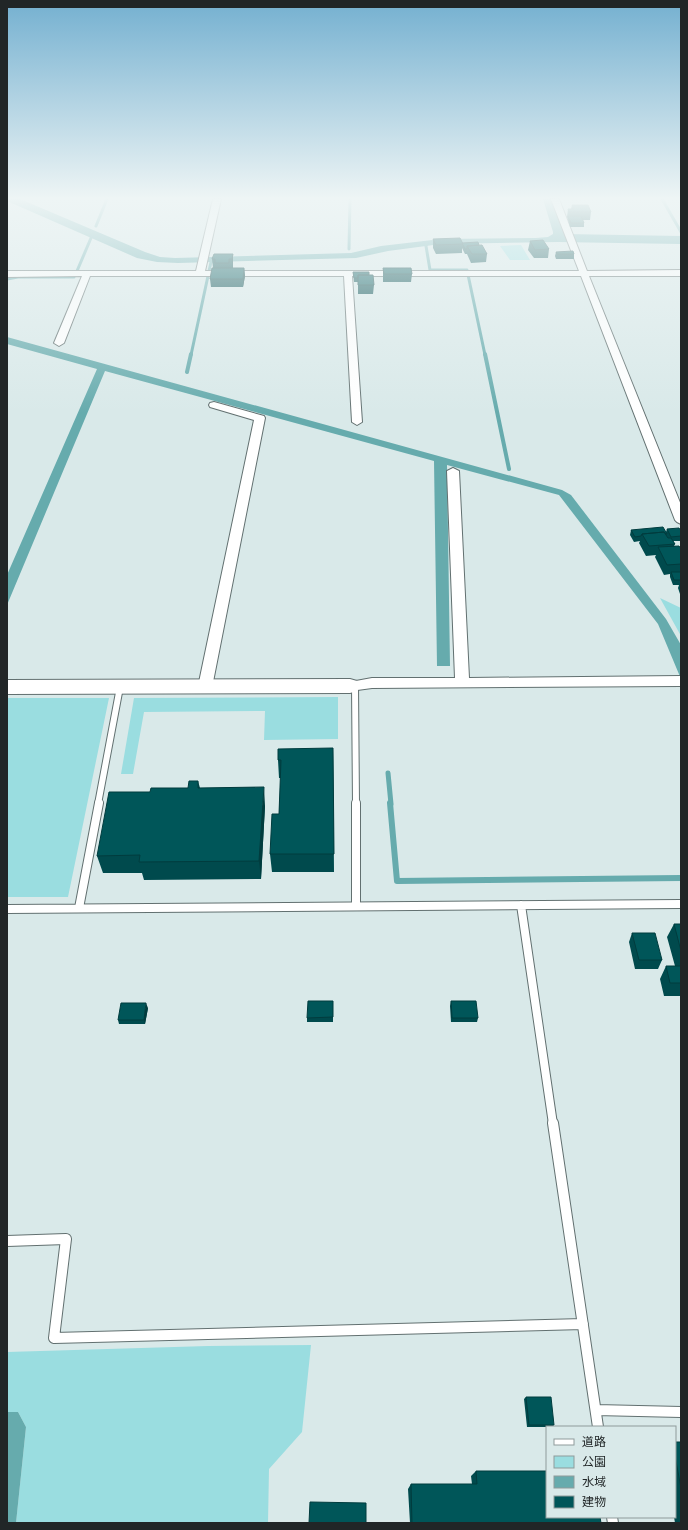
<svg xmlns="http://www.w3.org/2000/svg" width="688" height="1530" font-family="Roboto,'Noto Sans JP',sans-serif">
  <rect width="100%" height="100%" fill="#d9e9e9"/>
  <path fill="#9adde0" d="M521,245L530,260H510L500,246Z
    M660,598L681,608V636Z
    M338,697V739L264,740L265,711L144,712L133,774H121L134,698Z
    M7,698H109L68,897H7Z
    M311,1345L302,1432L269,1469L268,1523H16L26,1427L18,1412H7V1352L208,1346Z"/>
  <path fill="#66abad" d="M7,199H20L145,252L160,257L175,258L351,253L381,246L441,239L536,238L548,237L553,234V232L543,199H552L565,234L681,236V244L558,242L441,244L388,251L356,258L178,263L157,262L137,258L7,201Z
    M7,337L562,490L571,495L666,619L681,645V679L658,624L559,495L447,465L450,666H437L434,461L105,371L7,605V575L97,369L7,344Z
    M7,1412H18L26,1427L16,1523H7Z"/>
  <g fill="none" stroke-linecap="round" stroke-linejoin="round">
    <path stroke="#66abad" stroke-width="3" d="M662,199L681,232
      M96,226L107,199
      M427,243L426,246L430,270H467L485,355
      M349,249L350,199
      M77,271L91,238
      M7,279L18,277H74
      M191,355L211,262L216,259"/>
    <path stroke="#66abad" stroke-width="4" d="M485,354L509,469
      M187,372L191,354"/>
    <path stroke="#66abad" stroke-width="5" d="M388,773L391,804"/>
    <path stroke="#66abad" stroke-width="6" d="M390,803L397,881L681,878"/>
    <defs>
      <path id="lane-far2" d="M355,685L356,804
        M98,804L120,687"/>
      <path id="lane-far1" d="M356,803V906
        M521,905L553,1124
        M79,908L99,803
        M7,909L681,904"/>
      <path id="lane" d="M553,1123L598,1427
        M7,1241L66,1239L54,1338L583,1324
        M596,1410L681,1412
        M612,1517L613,1523"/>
      <path id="street" d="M213,199H221L205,271H579L551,199H559L587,271L681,270V276H589L681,505V524L677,522L675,520L581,276H352L362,422L357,425L352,422L344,276H90L64,343L59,346L54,343L82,276L7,277V271H196Z
        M214,402L264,416L265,418L212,687L210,690L205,692L200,690L198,687L254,420L210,407L209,405L210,403Z
        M453,468L459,471L469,678L681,676V686L372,688L350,691L345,689L343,686L345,683L372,678H455L447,471Z"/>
      <path id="secondary" d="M350,679L357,681L360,686L357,691L350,693L7,694V680Z"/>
    </defs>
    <use href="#lane-far2" stroke="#627070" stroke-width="8"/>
    <use href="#lane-far1" stroke="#627070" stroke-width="10"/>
    <use href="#lane" stroke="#627070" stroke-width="12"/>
    <use href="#street" stroke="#627070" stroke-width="2"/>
    <use href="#secondary" stroke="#627070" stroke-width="2"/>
    <use href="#lane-far2" stroke="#fff" stroke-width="6"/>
    <use href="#lane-far1" stroke="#fff" stroke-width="8"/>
    <use href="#lane" stroke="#fff" stroke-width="10"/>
    <use href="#street" fill="#fff" fill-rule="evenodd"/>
    <use href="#secondary" fill="#fff" fill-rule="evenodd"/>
  </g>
  <path fill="#004a4d" d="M572,205L591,212L590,220H583L584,223V227H570L567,217L568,209H571Z
    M433,239L479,245L487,254L486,262L471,263L467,254H465L462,248V253L436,254L433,248Z
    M530,241L549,249L548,258H534L528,250Z
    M556,252L574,254V259H556L555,256Z
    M233,254V268H244L245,276L243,287H211L210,279L213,268L212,259Z
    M383,268L412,274L411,282H383Z
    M353,272L369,275L374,285L373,294H358V282H354Z
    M667,529L681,531V541H673L675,544L674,546L681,549V597L678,588L679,585H673L670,577V574L664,575L655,557L656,555L646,556L639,543L640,541L634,542L630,535L631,530L666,532Z
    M333,748L334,872H272L270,854L279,814L281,778H279L278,760Z
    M198,781L200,788L265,806L261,879L144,880L142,873H103L97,856L150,792L188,788Z
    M674,924H681V996H664L660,979L666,966H675L667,937Z
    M632,933L662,960L658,969H635L629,942Z
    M333,1001V1022H307V1018Z
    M451,1001L478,1018L477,1022H451L450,1006Z
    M148,1008L145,1024H119L118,1020Z
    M526,1397L554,1425L552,1427H527L524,1399Z
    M675,1442H681V1523H675L674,1517H675Z
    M476,1471L547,1517L601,1523H410L408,1489L411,1484H472L471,1476Z"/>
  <path fill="#003c3e" d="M233,254V268L232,259Z
    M244,268L245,276L243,287V279Z
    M264,787L265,806L261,879L259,861Z
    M146,1003L148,1008L145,1024L144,1020Z"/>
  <path fill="#005659" stroke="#003c3e" d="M572,205H588L591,212H569L568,209H574Z
    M568,216H581L584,223H571Z
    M460,238L463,244L436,245L433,239Z
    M543,240L549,249L535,250L530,241Z
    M478,242L479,245L467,246V249H465L462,243Z
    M482,245L487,254H472L467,246Z
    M573,251L574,254H557L556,252Z
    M214,254H233L232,259H229V263H215V259H212Z
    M212,268H244L243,279H210Z
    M383,268H411L412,274H384Z
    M353,272H369V275H358V278H354Z
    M358,275H373L374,285H358Z
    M663,527L667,534H666L664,532L642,534L641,536L635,537L631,530Z
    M679,528L681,531V536L671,537L667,529Z
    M664,532L668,538H671L675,544L649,546L642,534Z
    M679,546L681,549V564L667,565L658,547Z
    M671,572H681V580H674Z
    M333,748L334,854H270L272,814H279L281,760H278V749Z
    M189,781H198V788L264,787L259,861L139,862L140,855L97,856L109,792H150L151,788H188Z
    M674,924H681V951Z
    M632,933H655L662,960H639Z
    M666,966H681V983H670Z
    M308,1001H333V1017L307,1018Z
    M451,1001H476L478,1018H452Z
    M121,1003H146L144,1020H118Z
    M526,1397H551L554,1425H529Z
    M675,1442H681V1488L675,1456Z
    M476,1471H547V1517H600L601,1523H412L411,1484H477Z
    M310,1502L366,1503V1523H309Z"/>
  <linearGradient id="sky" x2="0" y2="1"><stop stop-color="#74b0d0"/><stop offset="0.48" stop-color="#eef5f5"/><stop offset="1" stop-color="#eef5f5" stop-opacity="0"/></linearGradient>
  <rect width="688" height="413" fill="url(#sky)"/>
  <rect width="688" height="1530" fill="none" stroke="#212627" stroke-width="16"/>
  <rect x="546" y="1426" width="130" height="92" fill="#d9e9e9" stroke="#8f9b9b"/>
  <rect x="554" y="1439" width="20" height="6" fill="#ffffff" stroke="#8f9b9b"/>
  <text x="582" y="1446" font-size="12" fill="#212627">道路</text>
  <rect x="554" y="1456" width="20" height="12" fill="#9adde0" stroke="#8f9b9b"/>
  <text x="582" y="1466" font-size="12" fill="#212627">公園</text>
  <rect x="554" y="1476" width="20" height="12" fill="#66abad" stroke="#8f9b9b"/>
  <text x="582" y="1486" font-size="12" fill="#212627">水域</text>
  <rect x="554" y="1496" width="20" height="12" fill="#005659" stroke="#8f9b9b"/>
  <text x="582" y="1506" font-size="12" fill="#212627">建物</text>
</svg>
